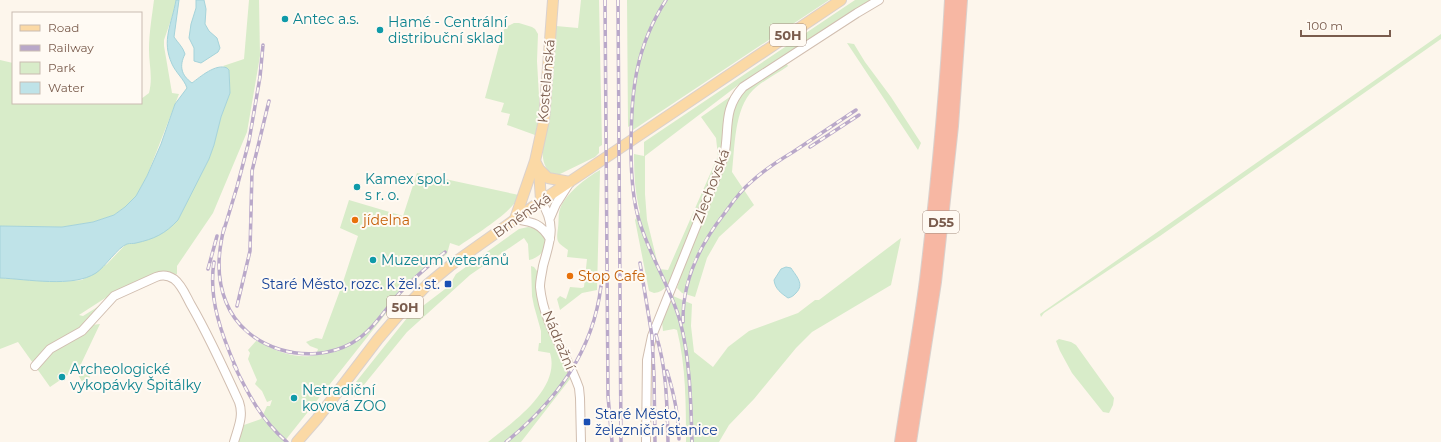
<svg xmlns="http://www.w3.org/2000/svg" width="1441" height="442" font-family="Montserrat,sans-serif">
  <rect width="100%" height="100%" fill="#fdf6ec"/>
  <path fill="#d8ecc9" d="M154,0H176L174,11L164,40V46L172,93L179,94L147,176L136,196L125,207L114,215L93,222L62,227L0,226V60L13,63V103H141V99L149,93C153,78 149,64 149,50C149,33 152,16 154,0Z
    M249,0H259L260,56L247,132L213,213L177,266V274L161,273L113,293L79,315L83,316L107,301L83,326L100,324L81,364L90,377L83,383L75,370L50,387L18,342L0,349V278L59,282L82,280L107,264L126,244L135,243L178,220L209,159L214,145L221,117L230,93L229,70L223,66L244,59Z
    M581,0H599L602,145L599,147V153L595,157L560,174H551C536,159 545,137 549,120L548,119L556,26L578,28Z
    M627,0H829L633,130V124L628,127Z
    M855,0H871L737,86L645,156V194L647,220L659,269L668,270L718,156L716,138L701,117L734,94L721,158L674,273C669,282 666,292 654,293L649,291L635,220L640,212C635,193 634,174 634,154L644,156V142Z
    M514,23H519L532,27L535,29L538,34L537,61L540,114L535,135L507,125L510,114L501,112L504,103L485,98L503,31L506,27Z
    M1441,34V39L1160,236L1044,313L1041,317L1040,314Z
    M847,43L854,44L865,62L891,97L921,143L918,150Z
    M786,63L788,66C777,74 762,81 753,90C734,109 735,147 732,172L754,205L719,237L707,258L695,297L682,293L677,288L686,258L714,192L736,103L745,91Z
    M600,170L597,290L582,293L560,310L557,299L560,296L566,299L570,287L582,288L584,287L587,259L567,257L568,250C557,242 556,242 558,228C559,221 558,215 560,209C565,194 587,177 600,170Z
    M417,173L519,195C515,211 473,236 459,246L450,243L447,254L425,271L403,292L284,442H237L244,425L261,419L267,406H270L272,400L267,402L262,391L255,384L257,380L248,359L250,353L248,350L256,341C260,341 263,344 267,346C281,353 300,359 316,355L318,349L310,346L306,342L316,338L322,339L342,285L358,236L340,228L349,200L403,216Z
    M535,226C538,229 542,232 544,236C550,247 540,258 529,260L528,244L524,238L470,275L407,332L354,397L348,392L407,318L449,286L456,274L519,229L528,227L534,228Z
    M901,238L891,285L812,332L796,348L754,399L729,425L719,442H686C686,405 686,366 677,330L674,329L663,331L662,322L673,296L692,304L691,326L694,352L713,367L728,347L749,331L798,313L815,300H819Z
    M531,266L534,267L537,271L546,323L570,379L521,442H488C512,423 561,389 550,353L538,351L539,343H541V331L534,306L532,296Z
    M1059,339L1071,342L1076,345L1114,398L1113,405L1109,413L1103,412L1072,373L1060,351L1056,341Z"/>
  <path fill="#bfe3e8" stroke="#a5d3da" d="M176,0H179L174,37C178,43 183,47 185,54C179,66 181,75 192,83C200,77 216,63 227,68L229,70L230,93L221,117L214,145L209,159L178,220C165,234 154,239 136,243C133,244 130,243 127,244C118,247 105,267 96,273C73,288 27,279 0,278V226L62,227L93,222L114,215L125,207L136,196L147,176L161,144L175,104L187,88C184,79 176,73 172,64C161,40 172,24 176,0Z
    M196,0H204L206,9L205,24L209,31L217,38L220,48L218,52L201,63L194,61V48L189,38L191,24L196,8Z
    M786,267L791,268C796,276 805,284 796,293C793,296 792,297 788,298C781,293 775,289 774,280L781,269Z"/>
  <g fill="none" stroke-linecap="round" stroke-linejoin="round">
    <defs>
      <path id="minor" d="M541,201C557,226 550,240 543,266C542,273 540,280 540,287C544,326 567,353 579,388L580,398L581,442
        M550,218L556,204L570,182
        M515,219C532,222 541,223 550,239
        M35,366L50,349L82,331L114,296L156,277C163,274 168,275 174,279C182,285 186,296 191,305C209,336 224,369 239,402C244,416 238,428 234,442
        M646,442L647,360L652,336L724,157C730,129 722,110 743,87L857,13L879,0"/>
      <path id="major" d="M535,161L539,169L541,201
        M539,169L548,178L570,182
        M515,219L535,161L544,120L553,0
        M297,442L317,419L378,339L402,311L428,284L451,265L541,201L841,0"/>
      <path id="highway" d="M901,442C909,388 919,334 926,280C937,187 946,94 951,0
        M910,442L935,282L952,126L961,0"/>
    </defs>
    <use href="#minor" stroke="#d1beb0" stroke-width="10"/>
    <use href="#major" stroke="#dad1cd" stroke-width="12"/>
    <use href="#highway" stroke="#dad1cd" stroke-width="14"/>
    <use href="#minor" stroke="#fff" stroke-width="8"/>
    <use href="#major" stroke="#fbd9a5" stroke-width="10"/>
    <use href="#highway" stroke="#f7b7a3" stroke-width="12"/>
    <defs>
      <path id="rail" d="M605,0L608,396L612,442
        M618,0L621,442
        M666,0C635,48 631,92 631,148C631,173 632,197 639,220C649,255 670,286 680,321C690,357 691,405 692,442
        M810,147L859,115
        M224,228C218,253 216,277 226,302C245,350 309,367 352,343C371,332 382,314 396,297C411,280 428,266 445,252
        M223,233L237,187L249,141L260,77L263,45
        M214,262C208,299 222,336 237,370
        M640,263L652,336L654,376L655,442
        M208,269L217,236
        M237,306L250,251L252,171L269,101
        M683,322C682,281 699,246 724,214C732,203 740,191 751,182C764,170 778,161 793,152C814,138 835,124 856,110
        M656,335C667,369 667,406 668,442
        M234,365C248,394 262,421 287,442
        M667,371C674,394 679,415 679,439
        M506,442C556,401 593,352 601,286"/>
    </defs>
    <use href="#rail" stroke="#b9a8c9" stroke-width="3.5"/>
    <use href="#rail" stroke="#fffaf3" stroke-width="2" stroke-dasharray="6" stroke-linecap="butt"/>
  </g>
  <g fill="#0f9aa8" stroke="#fffaf3" stroke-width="1.5">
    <circle cx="285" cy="19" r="4"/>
    <circle cx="380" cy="30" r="4"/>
    <circle cx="357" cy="187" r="4"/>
    <circle cx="373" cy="260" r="4"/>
    <circle cx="62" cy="377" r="4"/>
    <circle cx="294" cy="398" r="4"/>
  </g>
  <g fill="#e8710a" stroke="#fffaf3" stroke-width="1.5">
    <circle cx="355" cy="220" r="4"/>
    <circle cx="570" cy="276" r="4"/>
  </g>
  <g fill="#1a4fb4" stroke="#fffaf3" stroke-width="1.5">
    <rect x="444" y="280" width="8" height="8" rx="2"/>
    <rect x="583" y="418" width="8" height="8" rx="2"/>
  </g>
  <g text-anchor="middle" stroke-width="4" stroke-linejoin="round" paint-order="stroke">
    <g fill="#fffaf3" stroke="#a28b7f" stroke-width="1">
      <rect x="770" y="24" width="36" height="22" rx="3"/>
      <rect x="923" y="211" width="36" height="22" rx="3"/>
      <rect x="387" y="296" width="36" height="22" rx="3"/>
    </g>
    <g font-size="13" font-weight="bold" fill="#7a5c4d">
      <text x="788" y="40">50H</text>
      <text x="941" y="227">D55</text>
      <text x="405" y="312">50H</text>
    </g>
    <g font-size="14" fill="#0d838f" stroke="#fffaf3" text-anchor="start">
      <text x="293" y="24">Antec a.s.</text>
      <text x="388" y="27">Hamé - Centrální<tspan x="388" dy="16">distribuční sklad</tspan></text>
      <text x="365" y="184">Kamex spol.<tspan x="365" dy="16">s r. o.</tspan></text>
      <text x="381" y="265">Muzeum veteránů</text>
      <text x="70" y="374">Archeologické<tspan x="70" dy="16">vykopávky Špitálky</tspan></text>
      <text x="302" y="395">Netradiční<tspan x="302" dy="16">kovová ZOO</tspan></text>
    </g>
    <g font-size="14" fill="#7a5c4d" stroke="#fffaf3">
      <text transform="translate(546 81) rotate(-85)" y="5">Kostelanská</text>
      <text transform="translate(711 186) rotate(-69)" y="5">Zlechovská</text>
      <text transform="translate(522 215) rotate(-35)" y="5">Brněnská</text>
      <text transform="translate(559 340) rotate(67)" y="5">Nádražní</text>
    </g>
    <g font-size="14" fill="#c56008" stroke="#fffaf3" text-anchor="start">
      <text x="363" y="225">jídelna</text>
      <text x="578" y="281">Stop Cafe</text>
    </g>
    <g font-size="14" fill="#164399" stroke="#fffaf3" text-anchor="end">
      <text x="440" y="289">Staré Město, rozc. k žel. st.</text>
      <text x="595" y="419" text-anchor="start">Staré Město,<tspan x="595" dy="16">železniční stanice</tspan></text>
    </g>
  </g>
  <rect x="12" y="12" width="130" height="92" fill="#fffaf3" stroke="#cabbb1"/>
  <rect x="20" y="25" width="20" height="6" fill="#fbd9a5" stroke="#cabbb1"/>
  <text x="48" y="32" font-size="12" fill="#7a5c4d">Road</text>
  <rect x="20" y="45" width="20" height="6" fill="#b9a8c9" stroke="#cabbb1"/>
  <text x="48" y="52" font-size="12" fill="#7a5c4d">Railway</text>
  <rect x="20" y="62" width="20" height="12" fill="#d8ecc9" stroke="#cabbb1"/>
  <text x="48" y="72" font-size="12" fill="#7a5c4d">Park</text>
  <rect x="20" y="82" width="20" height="12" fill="#bfe3e8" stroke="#cabbb1"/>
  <text x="48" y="92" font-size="12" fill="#7a5c4d">Water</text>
  <path d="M1301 30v6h89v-6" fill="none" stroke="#7a5c4d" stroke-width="2"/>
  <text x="1307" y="30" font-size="12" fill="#7a5c4d" stroke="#fffaf3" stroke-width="3" paint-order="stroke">100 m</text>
</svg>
